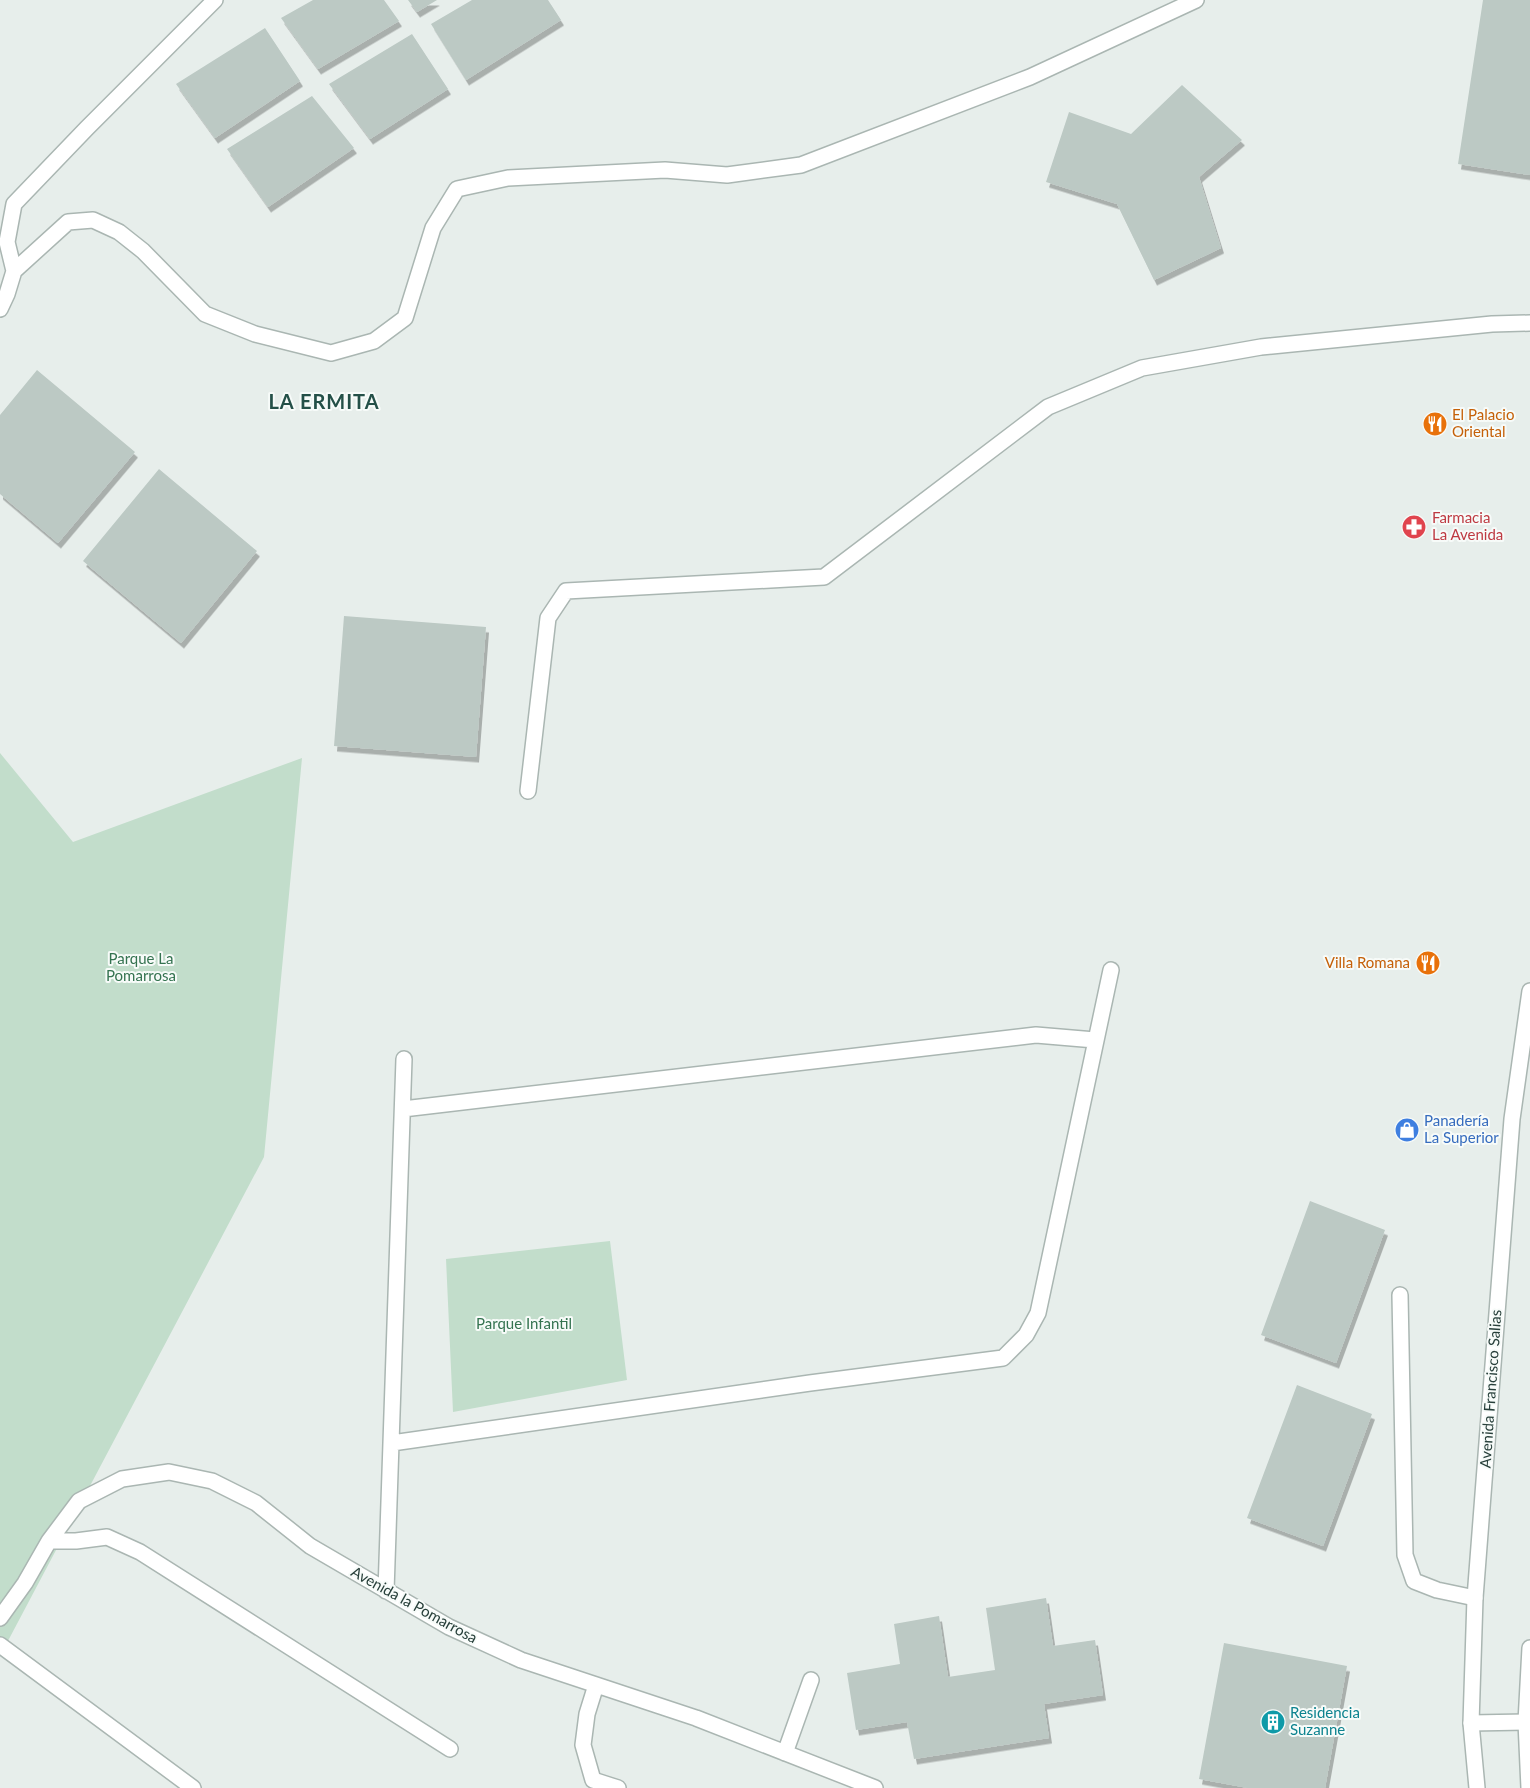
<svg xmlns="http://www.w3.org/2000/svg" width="1530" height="1788" font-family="Lato,sans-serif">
  <defs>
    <filter id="shadow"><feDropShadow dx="3" dy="5.5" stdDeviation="0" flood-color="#0004"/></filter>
  </defs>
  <rect width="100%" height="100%" fill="#e7eeeb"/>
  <path fill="#c2ddcb" d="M0,753L73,842L302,758L264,1157L0,1656Z
    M610,1241L627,1380L453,1412L446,1259Z"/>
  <path fill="#bcc9c4" filter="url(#shadow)" d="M313,0H384L399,21L318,69L281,18Z
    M408,0H437L417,12Z
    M472,0H548L561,20L466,80L431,24Z
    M1483,0H1530V175L1458,164Z
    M265,28L300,81L215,138L176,84Z
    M412,34L448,89L370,139L329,84Z
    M1182,85L1242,140L1199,177L1221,248L1154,280L1117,204L1046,182L1069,112L1131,134Z
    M312,96L354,148L268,207L227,149Z
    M37,370L135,452L58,543L0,494V415Z
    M159,469L257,551L181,643L83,561Z
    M344,616L486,627L476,757L334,746Z
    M1310,1201L1385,1230L1336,1363L1261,1335Z
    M1297,1385L1372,1414L1323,1546L1247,1518Z
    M1046,1598L1053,1646L1095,1640L1103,1695L1044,1704L1049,1738L914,1759L907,1722L856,1730L847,1673L900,1664L894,1624L939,1616L948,1677L995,1670L986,1608Z
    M1224,1643L1347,1666L1325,1788H1248L1199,1779Z"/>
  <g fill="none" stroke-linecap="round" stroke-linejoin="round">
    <defs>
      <path id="minor" d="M14,271L7,242L14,204L87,128L215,0
        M0,309L7,294L14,271L68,222L93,220L119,232L143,251L205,314L255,334L331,353L374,341L405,318L433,228L457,189L508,178L665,170L727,175L801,165L1030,77L1196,0
        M528,791L548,618L566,591L824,577L1048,407L1142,368L1261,347L1492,324L1530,323
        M403,1109L1036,1035L1095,1040
        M1400,1295L1405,1555L1414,1581L1437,1590L1475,1598
        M392,1443L810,1383L1003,1358L1026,1335L1038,1313L1111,970
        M49,1541H76L107,1537L140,1552L450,1749
        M386,1591L404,1059
        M0,1618L25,1583L49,1541L79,1501L122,1479L169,1472L212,1481L256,1503L310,1546L449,1627L521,1660L696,1718L875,1788
        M0,1645L193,1788
        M596,1685L587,1714L583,1745L593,1780L618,1788
        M1471,1723L1530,1722
        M785,1753L811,1680"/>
      <path id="tertiary" d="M1477,1788L1471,1723L1475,1598L1512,1119L1530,991
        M1529,1788L1526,1722L1530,1648"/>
    </defs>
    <use href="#minor" stroke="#aab6b2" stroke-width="18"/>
    <use href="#tertiary" stroke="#aab6b2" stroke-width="18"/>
    <use href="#minor" stroke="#fff" stroke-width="15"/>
    <use href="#tertiary" stroke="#fff" stroke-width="15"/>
  </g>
  <defs>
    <symbol id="restaurant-disc" viewBox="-11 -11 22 22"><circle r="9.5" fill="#e8710a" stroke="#f7fbf9"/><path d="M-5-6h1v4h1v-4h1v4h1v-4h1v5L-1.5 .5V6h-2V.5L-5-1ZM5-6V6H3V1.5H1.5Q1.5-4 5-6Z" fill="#fff"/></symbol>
    <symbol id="pharmacy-disc" viewBox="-11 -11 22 22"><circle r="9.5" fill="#e0444e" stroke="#f7fbf9"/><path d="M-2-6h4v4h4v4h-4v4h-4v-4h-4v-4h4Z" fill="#fff"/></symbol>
    <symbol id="shop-disc" viewBox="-11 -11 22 22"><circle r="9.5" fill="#3f7fe0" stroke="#f7fbf9"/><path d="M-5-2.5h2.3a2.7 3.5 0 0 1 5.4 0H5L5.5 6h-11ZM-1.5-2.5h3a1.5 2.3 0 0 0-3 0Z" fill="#fff"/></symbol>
    <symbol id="building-disc" viewBox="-11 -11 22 22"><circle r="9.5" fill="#0f9aa8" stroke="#f7fbf9"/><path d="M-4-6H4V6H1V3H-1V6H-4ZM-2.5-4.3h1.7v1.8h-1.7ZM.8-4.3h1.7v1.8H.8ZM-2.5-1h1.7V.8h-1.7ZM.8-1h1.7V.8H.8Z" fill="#fff"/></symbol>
  </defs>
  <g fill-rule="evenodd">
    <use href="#restaurant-disc" x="1421" y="410" width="28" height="28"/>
    <use href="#pharmacy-disc" x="1400" y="513" width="28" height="28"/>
    <use href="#restaurant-disc" x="1414" y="949" width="28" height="28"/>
    <use href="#shop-disc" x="1393" y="1116" width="28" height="28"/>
    <use href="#building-disc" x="1259" y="1708" width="28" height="28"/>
  </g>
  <g text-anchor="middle" stroke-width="4" stroke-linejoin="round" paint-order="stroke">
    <g font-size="15" fill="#c56008" stroke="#f7fbf9" text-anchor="start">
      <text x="1452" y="420">El Palacio<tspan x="1452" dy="17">Oriental</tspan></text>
      <text x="1410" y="968" text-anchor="end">Villa Romana</text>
    </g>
    <g font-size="15" fill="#be3a42" stroke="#f7fbf9" text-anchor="start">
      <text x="1432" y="523">Farmacia<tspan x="1432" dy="17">La Avenida</tspan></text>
    </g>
    <g font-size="15" fill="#347350" stroke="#f7fbf9">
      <text x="141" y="964">Parque La<tspan x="141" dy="17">Pomarrosa</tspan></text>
      <text x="524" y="1329">Parque Infantil</text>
    </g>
    <g font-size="15" fill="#366cbe" stroke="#f7fbf9" text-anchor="start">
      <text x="1424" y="1126">Panadería<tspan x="1424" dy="17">La Superior</tspan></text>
    </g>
    <g font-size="15" fill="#273f3a" stroke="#f7fbf9">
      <text transform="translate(1491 1389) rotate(-86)" y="5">Avenida Francisco Salias</text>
      <text transform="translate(414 1605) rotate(29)" y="5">Avenida la Pomarrosa</text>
    </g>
    <g font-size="15" fill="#0d838f" stroke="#f7fbf9" text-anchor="start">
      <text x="1290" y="1718">Residencia<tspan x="1290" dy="17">Suzanne</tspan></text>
    </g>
    <g font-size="20" font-weight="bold" letter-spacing="1" fill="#245048" stroke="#f7fbf9">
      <text x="324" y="409">LA ERMITA</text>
    </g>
  </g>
</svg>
